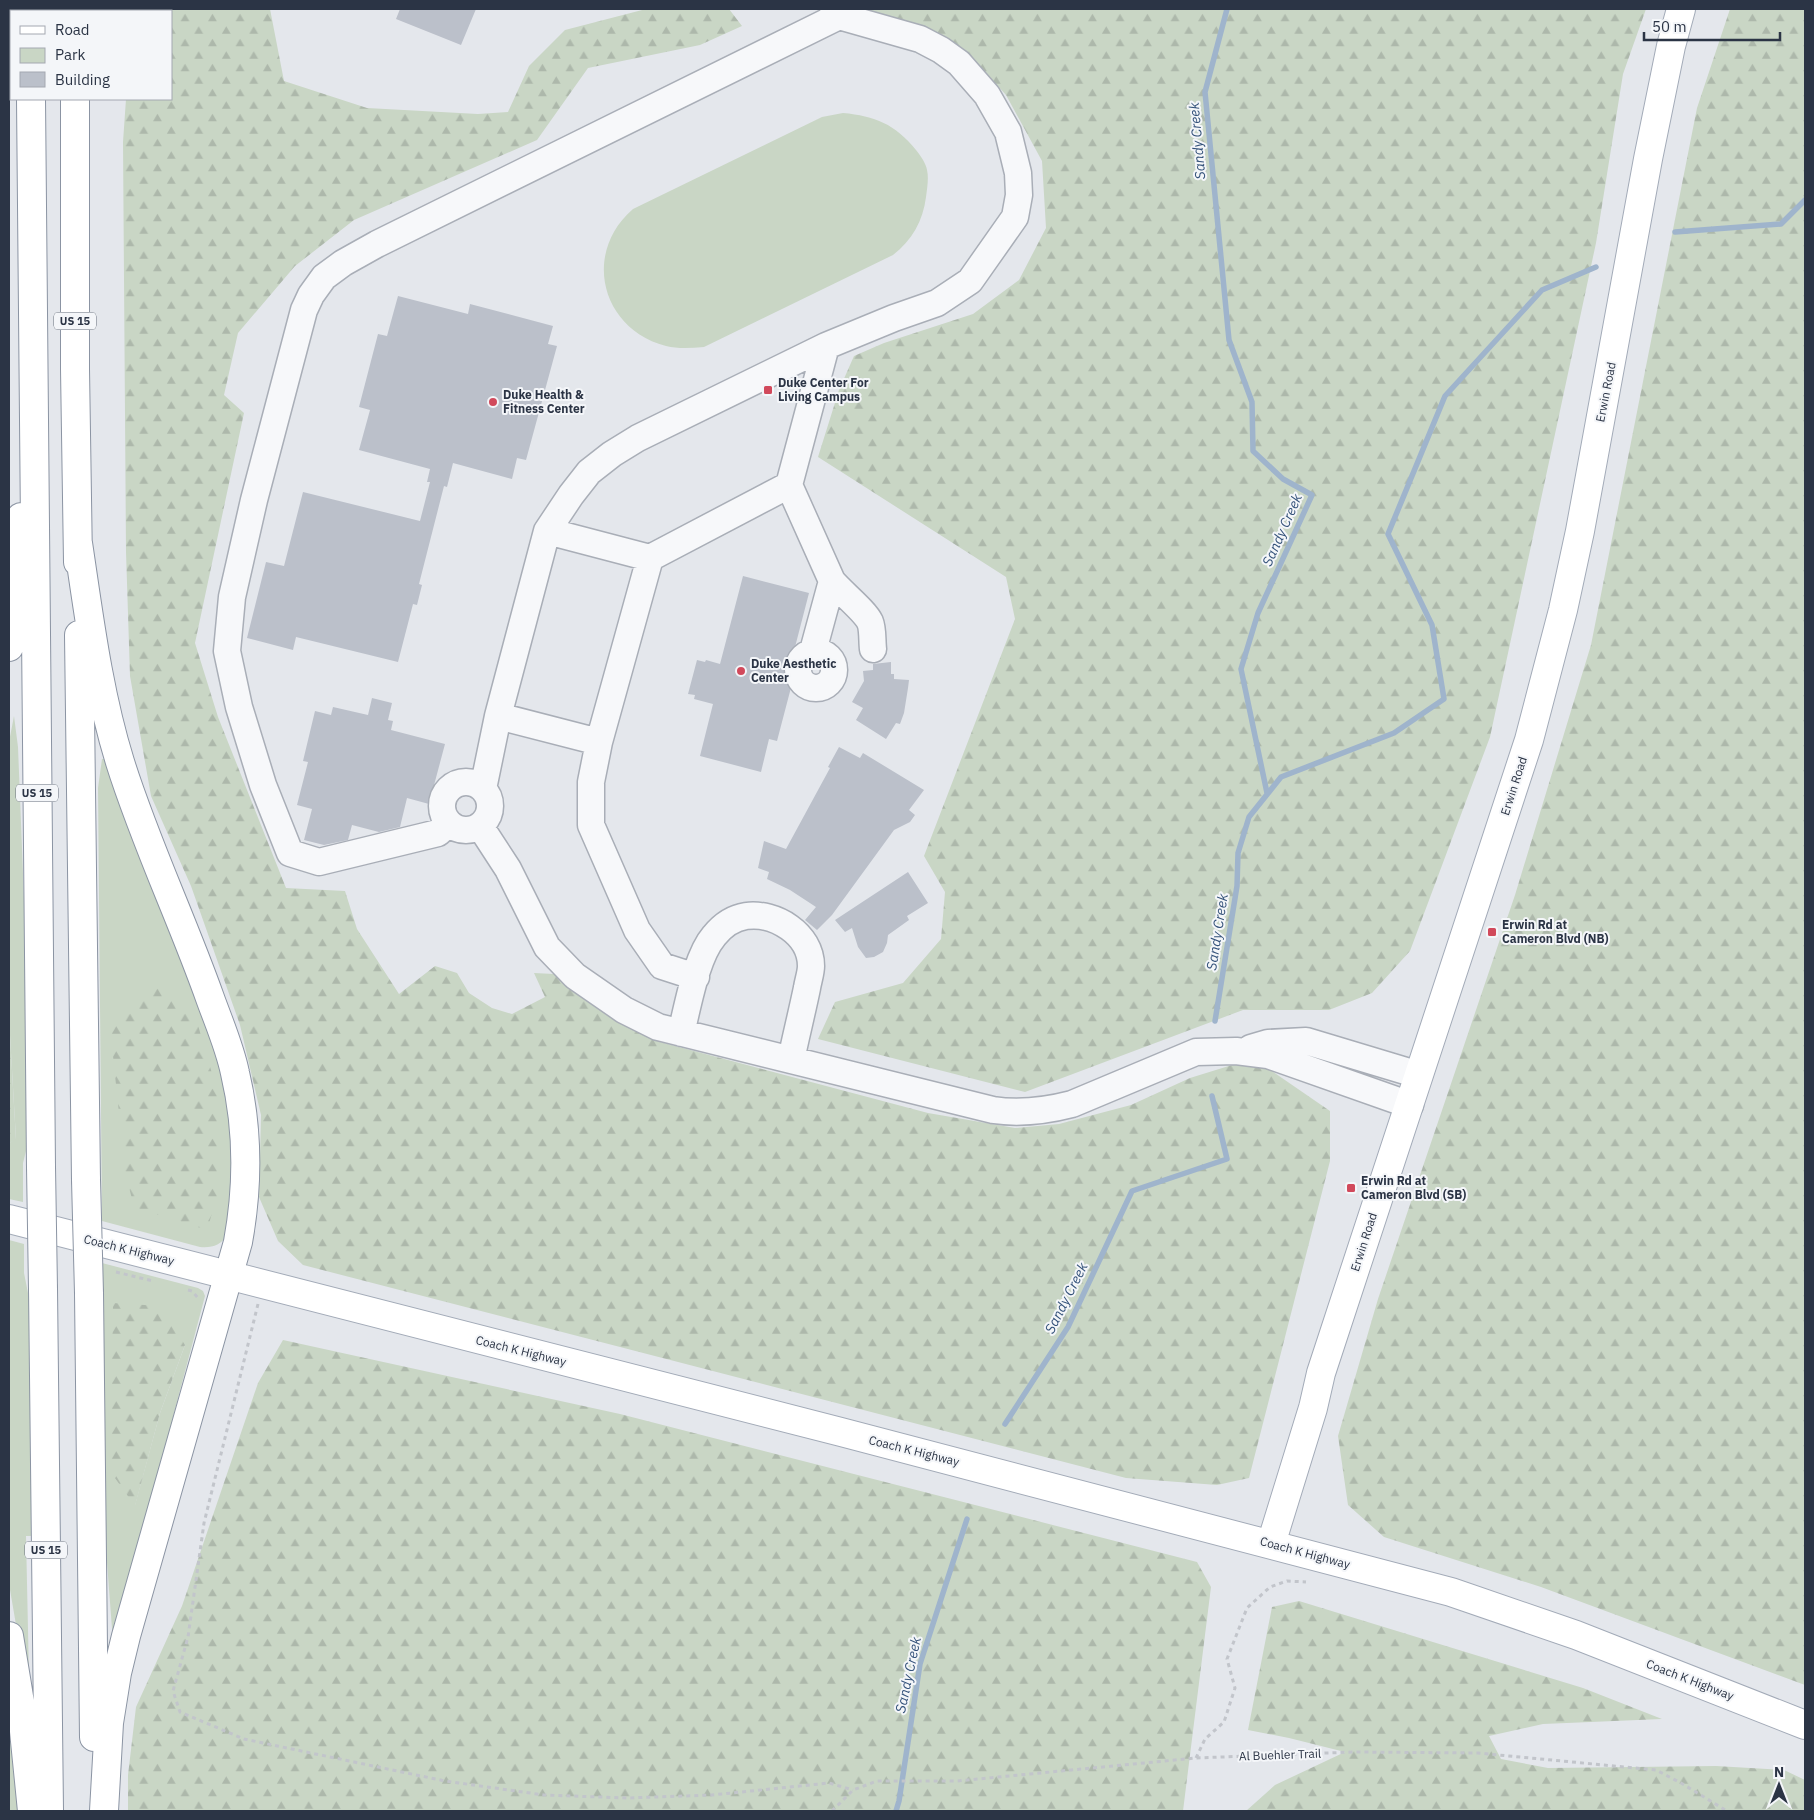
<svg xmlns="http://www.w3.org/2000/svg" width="1814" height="1820" font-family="'IBM Plex Sans',sans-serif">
  <defs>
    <pattern id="forest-firs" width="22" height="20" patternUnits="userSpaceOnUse" patternTransform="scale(1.25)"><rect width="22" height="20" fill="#c9d6c5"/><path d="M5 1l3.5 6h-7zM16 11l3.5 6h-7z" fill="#adb8ab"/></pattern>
  </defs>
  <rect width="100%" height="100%" fill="#e4e7ec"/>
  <path fill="#c9d6c5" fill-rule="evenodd" d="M843,113C875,116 895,124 916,150C920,155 926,163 927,170C929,178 927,189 926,197C923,221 912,240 893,255L704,347C691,348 678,349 666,346C601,329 582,253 633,209L822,117Z
    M14,716L18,747L25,924L27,1147L23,1163V1202L9,1199V1143L16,1139L9,1018V742Z
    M102,759H111L219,1038L237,1137L228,1235C220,1245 213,1248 200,1247L102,1221L98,788Z
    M9,1240L24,1244V1273L30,1303L32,1536H26L29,1677H25L9,1584Z
    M102,1263L198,1288L203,1291L205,1296L173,1417L163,1474L113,1642L105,1536L104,1406L101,1363ZM113,1303L185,1345L160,1413L135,1505Z
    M9,1720L20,1773V1811H9Z"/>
  <path fill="url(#forest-firs)" d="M130,9H270L284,81L367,108L478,114L508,112L529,66L565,30L646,9H729L742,26L700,45L588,68L537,140L354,220L295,266L238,333L224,395L244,413L195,643L218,717L286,888L345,891L357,929L399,994L435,966L457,973L469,993L492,1008L512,1014L545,997L534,973L554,974L584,988L605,1014L660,1042L928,1113L1015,1128L1059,1124L1131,1105L1190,1078L1232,1065L1266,1067L1330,1111V1161L1249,1478L1217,1485L1126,1478L303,1265L278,1241L259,1197L261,1115L240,1025L191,886L151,796L130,676L126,552L123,142L126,99H171V11H130Z
    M860,9H1646L1623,74L1596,243L1490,737L1410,951L1372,993L1329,1010H1243L1025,1092L818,1039L835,1002L903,983L941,939L945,892L924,856L1015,619L1006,577L818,457L839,390L854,356L884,343L973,314L1019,280L1046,228L1042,161L1006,95L964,49Z
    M1730,9H1805V1685L1541,1587L1384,1537L1348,1505L1338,1436L1378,1299L1515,895L1591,645L1697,108Z
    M158,979L193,1008L220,1101L219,1190L207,1230L134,1207L125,1171L110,1027Z
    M9,1018L16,1140L9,1143Z
    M113,1303L160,1306L185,1345L160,1413L135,1506L110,1471Z
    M283,1340L620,1414L1197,1562L1211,1587L1183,1811H128V1775L136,1707L182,1606L258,1383Z
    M1299,1601L1583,1688L1662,1719L1543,1724L1489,1736L1501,1759L1548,1768L1716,1766L1784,1770L1805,1780V1811H1246L1275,1785L1345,1752L1289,1738L1248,1730L1272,1607Z"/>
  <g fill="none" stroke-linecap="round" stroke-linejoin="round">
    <path stroke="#9fb4cc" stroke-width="5.5" d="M1227,9L1205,92L1229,340L1252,402L1253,451L1283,479L1312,495L1258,613L1241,669L1267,793
      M1675,232L1781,224L1805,200
      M1215,1021L1237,886L1238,853L1249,817L1281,777L1394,733L1444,699L1432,625L1388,534L1445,396L1542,290L1596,267
      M1005,1424L1068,1327L1132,1191L1227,1159L1212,1096
      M896,1811L899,1801L920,1664L967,1519"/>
  </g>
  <path fill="#bbc0ca" d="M400,9H476L461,45L396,19Z
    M398,296L468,314L470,304L553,326L548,344L557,346L526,460L517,458L512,479L453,463L447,487L444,486L419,584L422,585L417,605L413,604L398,662L296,637L293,650L247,638L266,562L284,566L303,492L420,521L430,482H427L430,469L359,450L370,410L359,407L378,334L387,336Z
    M743,576L809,593L787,678L793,680L777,741L769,739L761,772L700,756L713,704L694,699L695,695L688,694L697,660L705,662L706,660L720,664Z
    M891,662V674H894V679L909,680L908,688L904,713L900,724L896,723L886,739L856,720L863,708L852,702L864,681L863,671L873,670V664Z
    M372,698L392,703L388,720L393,721L391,730L445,744L429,804L407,798L400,827L379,832L352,825L348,840L324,845L304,840L312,809L297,805L308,762L303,761L315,711L331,715L333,707L368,715Z
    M839,747L860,758L863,753L924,790L909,810L915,815L910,822L894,830L832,915L817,930L805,920L816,907L790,890L767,879L769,872L758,868L764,841L786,849L830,768L828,767Z
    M908,872L928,903L907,916L909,920L888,935L887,943L883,952L874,957L866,958L858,947L852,928L845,932L835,920Z"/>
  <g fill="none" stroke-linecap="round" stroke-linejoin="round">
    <defs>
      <path id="minor" d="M789,485L832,581C841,592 865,611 870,622C873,629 872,641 873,649
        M547,531L650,558L789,485L826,346
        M650,558L599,742L591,782V825L637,930L662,966L696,977
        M813,651L832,581
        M798 670a18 18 0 1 1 36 0a18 18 0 1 1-36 0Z
        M498,716L599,742
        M442 806a24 24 0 1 1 48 0a24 24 0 1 1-48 0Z
        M483,789L498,716L547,531L571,495L589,472L612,454L638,438L826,346L894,318L937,303L970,281L1015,217L1019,195L1018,173L1008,132L987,95L959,63L941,50L920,39L839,16L833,9
        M449,823L438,833L319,862L290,853L263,785L239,707L227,651L232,597L254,500L304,310L311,295L324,277L343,263L377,244L839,16
        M480,826L508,869L547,947L575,976L624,1010L658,1027L993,1110C1020,1114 1045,1111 1072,1104L1196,1052L1236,1051L1268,1055L1410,1105
        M681,1033C688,1006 696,957 714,936C722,926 733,918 746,916C775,912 811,934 811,966C811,973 808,981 807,988C802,1012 796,1036 791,1060
        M1251,1048L1268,1043L1306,1041L1419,1075"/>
      <path id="major" d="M9,1219L841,1432L1451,1592L1576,1635L1805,1725
        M1271,1544L1313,1408L1321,1373L1529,740L1563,610L1580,531L1648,159L1671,46L1681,9"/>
      <path id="highway" d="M33,11V9
        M77,11V9
        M31,99L41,1167
        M75,99V369L78,562
        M78,543C89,616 98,691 120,762C145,842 182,919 210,998C219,1023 230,1048 235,1073C248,1128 248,1187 238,1242L126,1636L117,1673L109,1723L104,1811
        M79,635L86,1180
        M9,647L15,555L21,517
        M43,1289L49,1811
        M89,1293L94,1737
        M9,1636L23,1721L32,1811"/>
    </defs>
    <use href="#minor" stroke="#a9aeb7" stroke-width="29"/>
    <use href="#major" stroke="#a3abb8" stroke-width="30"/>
    <use href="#highway" stroke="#8b94a3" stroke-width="30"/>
    <path stroke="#c2c5cb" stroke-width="3" stroke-dasharray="4 4" stroke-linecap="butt" d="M116,1272L153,1281
      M188,1290L192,1291L199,1299
      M258,1304L204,1523L188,1637L173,1691L180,1712L244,1739L445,1781L544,1795L627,1798L712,1795L829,1783L853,1790
      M1196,1758L1205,1739L1224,1722L1235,1688L1227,1659L1247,1608L1270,1587L1287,1581L1306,1582
      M832,1811L853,1790L877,1781H957L1196,1758L1354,1752L1478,1753L1656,1770L1681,1783L1727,1811"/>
    <use href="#minor" stroke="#f7f8fa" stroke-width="26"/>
    <use href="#major" stroke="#fff" stroke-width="28"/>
    <use href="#highway" stroke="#fff" stroke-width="28"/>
    <defs>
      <path id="highway-bridge" d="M41,1167L43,1289
        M86,1180L89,1293"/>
    </defs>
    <use href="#highway-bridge" stroke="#8b94a3" stroke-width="30" stroke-linecap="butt"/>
    <use href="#highway-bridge" stroke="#fff" stroke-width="28"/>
  </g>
  <g fill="#d1495b" stroke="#f4f6f9" stroke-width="2">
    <rect x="763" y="385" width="10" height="10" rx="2.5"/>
    <circle cx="493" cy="402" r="5"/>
    <circle cx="741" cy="671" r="5"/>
    <rect x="1487" y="927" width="10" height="10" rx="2.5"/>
    <rect x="1346" y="1183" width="10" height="10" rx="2.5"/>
  </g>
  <g text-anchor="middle" stroke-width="4" stroke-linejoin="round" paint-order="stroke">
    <g fill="#f4f6f9" stroke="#676e7b" stroke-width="1">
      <rect x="54" y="312.5" width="42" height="17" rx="4"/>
      <rect x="16" y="784.5" width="42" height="17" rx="4"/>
      <rect x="25" y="1541.5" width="42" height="17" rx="4"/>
    </g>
    <g font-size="11" font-weight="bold" fill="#2b3445">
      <text x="75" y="325">US 15</text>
      <text x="37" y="797">US 15</text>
      <text x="46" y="1554">US 15</text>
    </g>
    <g font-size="12" font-weight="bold" fill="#2b3445" stroke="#f4f6f9" text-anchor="start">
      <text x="778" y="387">Duke Center For<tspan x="778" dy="14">Living Campus</tspan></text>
      <text x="503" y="399">Duke Health &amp;<tspan x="503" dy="14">Fitness Center</tspan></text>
      <text x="751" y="668">Duke Aesthetic<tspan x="751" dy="14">Center</tspan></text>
      <text x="1502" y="929">Erwin Rd at<tspan x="1502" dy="14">Cameron Blvd (NB)</tspan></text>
      <text x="1361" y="1185">Erwin Rd at<tspan x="1361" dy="14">Cameron Blvd (SB)</tspan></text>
    </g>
    <g font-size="12" fill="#2b3445" stroke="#f4f6f9">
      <text transform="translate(1606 392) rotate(-79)" y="4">Erwin Road</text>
      <text transform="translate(1514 786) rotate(-72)" y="4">Erwin Road</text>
      <text transform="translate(1364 1242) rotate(-72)" y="4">Erwin Road</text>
      <text transform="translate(129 1250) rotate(14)" y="4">Coach K Highway</text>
      <text transform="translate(521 1351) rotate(14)" y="4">Coach K Highway</text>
      <text transform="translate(914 1451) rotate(14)" y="4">Coach K Highway</text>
      <text transform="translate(1305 1553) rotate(15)" y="4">Coach K Highway</text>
      <text transform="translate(1690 1680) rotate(21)" y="4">Coach K Highway</text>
      <text transform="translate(1280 1755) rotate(-2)" y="4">Al Buehler Trail</text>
    </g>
    <g font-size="14" font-style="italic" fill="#34527a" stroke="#f4f6f9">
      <text transform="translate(1197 141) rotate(-95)" y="5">Sandy Creek</text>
      <text transform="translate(1282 530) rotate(-66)" y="5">Sandy Creek</text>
      <text transform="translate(1217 932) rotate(-81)" y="5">Sandy Creek</text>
      <text transform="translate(1066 1298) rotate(-63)" y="5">Sandy Creek</text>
      <text transform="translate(908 1675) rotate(-78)" y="5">Sandy Creek</text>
    </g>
  </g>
  <rect width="1814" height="1820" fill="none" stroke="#2b3445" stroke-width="20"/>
  <rect x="10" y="10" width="162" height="90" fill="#f4f6f9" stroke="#a4a8b1"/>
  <rect x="20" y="26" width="25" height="8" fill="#ffffff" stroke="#a4a8b1"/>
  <text x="55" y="35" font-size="15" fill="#2b3445">Road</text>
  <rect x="20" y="48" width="25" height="15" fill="#c9d6c5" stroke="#a4a8b1"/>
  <text x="55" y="60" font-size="15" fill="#2b3445">Park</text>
  <rect x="20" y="72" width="25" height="15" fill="#bbc0ca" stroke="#a4a8b1"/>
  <text x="55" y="85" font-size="15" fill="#2b3445">Building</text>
  <g transform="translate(1779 1785)" stroke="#f4f6f9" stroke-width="4" paint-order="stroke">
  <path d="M0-4L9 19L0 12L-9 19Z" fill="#2b3445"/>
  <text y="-8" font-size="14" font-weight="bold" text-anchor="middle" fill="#2b3445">N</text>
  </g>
  <path d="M1644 32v8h136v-8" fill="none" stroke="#2b3445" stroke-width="2.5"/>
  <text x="1652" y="32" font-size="15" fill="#2b3445" stroke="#f4f6f9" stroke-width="4" paint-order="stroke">50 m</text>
</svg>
